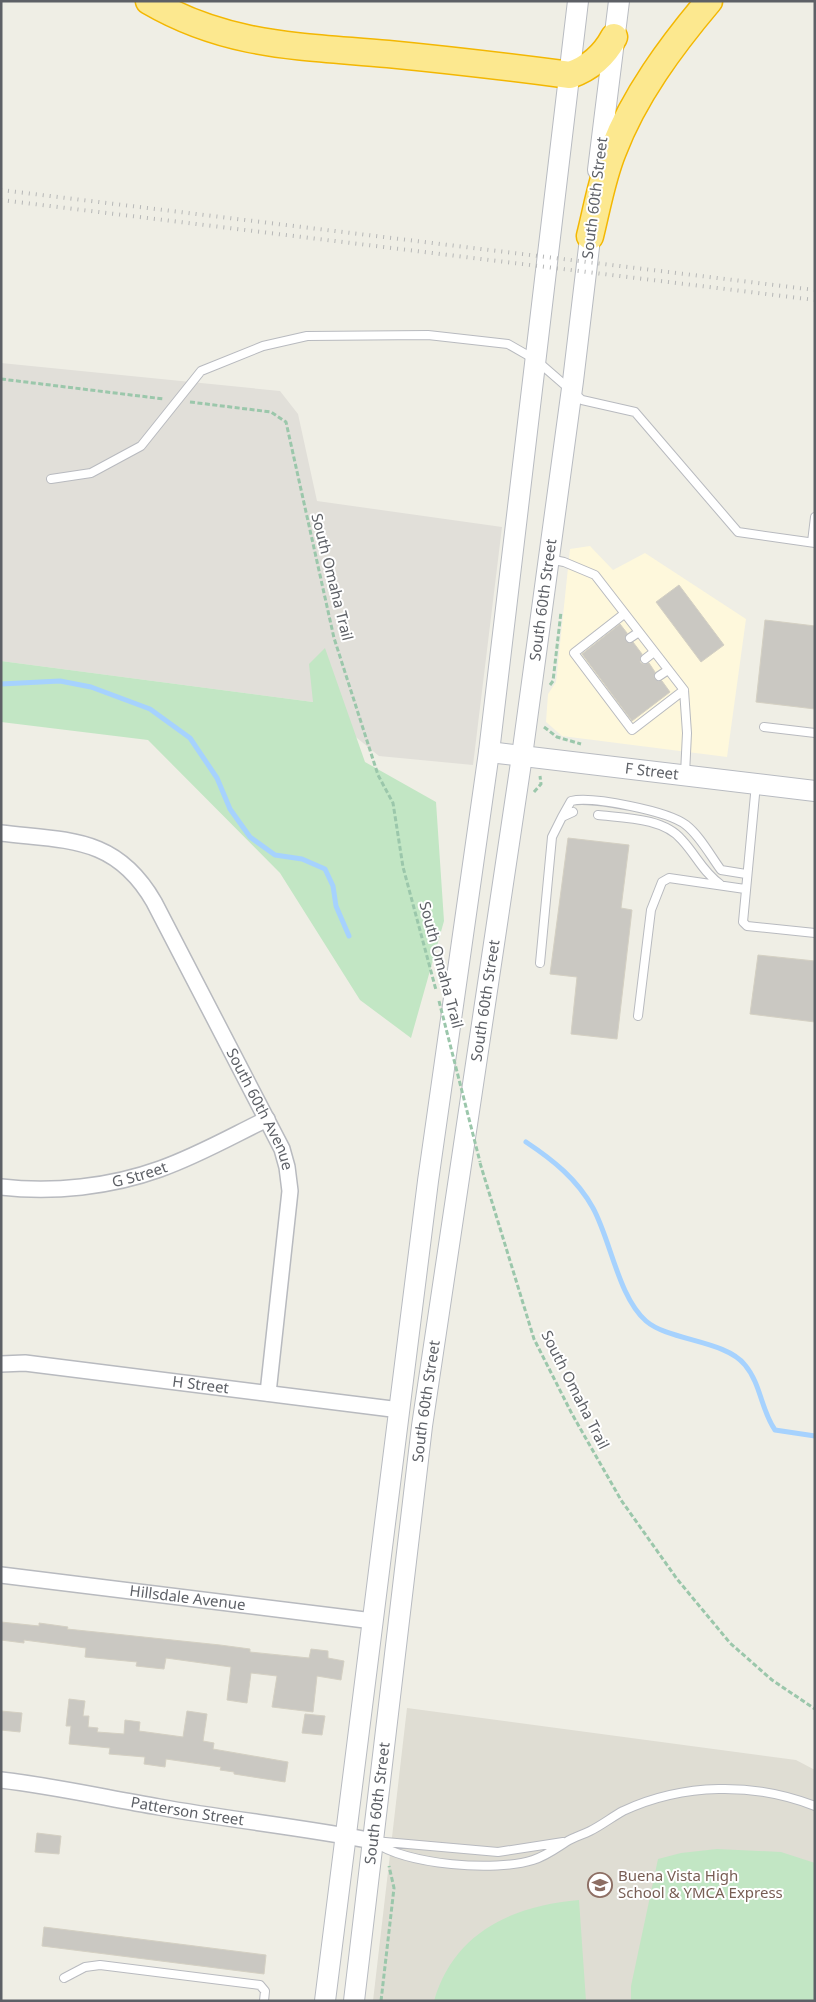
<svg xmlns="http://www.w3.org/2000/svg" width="816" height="2002" font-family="'Noto Sans',sans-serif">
  <rect width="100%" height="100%" fill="#efeee5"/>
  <path fill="#fef8dc" d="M590,546L613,570L645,553L746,619L727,757L562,736L546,722L548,694L556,682L570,549Z"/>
  <path fill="#e1dfd9" d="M1,363L280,391L298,414L317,501L502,527L473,765L379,756L313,702L1,661Z"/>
  <path fill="#dfddd3" d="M407,1708L796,1760L815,1770V2001H373Z"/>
  <path fill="#c2e6c4" d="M325,648L365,762L436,802L444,921L411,1038L360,1000L280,873L148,740L1,722V661L313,702L309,664Z
    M717,1849L781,1852L815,1863V2001H631V1986L658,1859L681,1853Z
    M579,1900L586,2001H434C454,1932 512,1906 579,1900Z"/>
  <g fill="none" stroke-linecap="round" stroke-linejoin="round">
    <path stroke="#a6d2fe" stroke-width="5" d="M1,684L60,681L91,687L150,709L190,738L217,778L230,809L250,837L275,855L302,859L325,869L333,886L336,906L349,936
      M526,1142C553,1160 577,1179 593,1208C611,1241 618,1296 646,1321C669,1341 725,1340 745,1365C761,1384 761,1410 775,1430L815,1436"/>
  </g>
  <path fill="#cac8c2" stroke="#d4d0c3" d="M679,585L724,645L701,662L656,602Z
    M765,620L815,626V709L756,702Z
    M620,624L627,633L626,641L633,642L642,654L640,662L643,664L649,663L655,672V679L662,681L670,692L632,721L582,654Z
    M568,838L629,845L621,908L632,910L617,1039L571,1034L577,977L550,974Z
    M758,955L815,961V1022L750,1014Z
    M1,1622L39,1626V1623L68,1627L67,1629L220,1645L250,1649V1652L309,1658L311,1649L328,1651V1658L344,1661L341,1680L317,1676L313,1712L272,1707L277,1676L251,1673L247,1703L227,1700L231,1667L166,1658L164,1669L136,1666L137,1662L85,1657L86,1648L24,1640V1643L1,1640Z
    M69,1699L85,1701L83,1716H89L88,1727L98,1728L97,1732L124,1734L125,1720L140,1722L139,1731L183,1737L187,1711L207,1714L203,1741L214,1743L213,1749L288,1762L285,1782L234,1774V1772L220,1770L221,1767L166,1759L165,1767L144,1764L145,1757L109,1754L110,1748L69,1744L71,1726H66Z
    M1,1711L22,1713L20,1732L1,1730Z
    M305,1714L325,1716L322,1735L302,1733Z
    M37,1833L61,1836L59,1854L35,1852Z
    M44,1927L266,1955L264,1974L42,1946Z"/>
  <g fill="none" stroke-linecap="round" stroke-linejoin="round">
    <defs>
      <path id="service" d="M51,479L91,473L141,446L201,371L263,346L307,336L428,335L508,344L536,360L582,400L635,412L738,532L815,543
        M812,542L815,517
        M549,559L564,562L595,575L684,690L687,733L685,774
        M624,614L574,653L632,730L684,690
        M630,638L639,632
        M645,659L654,652
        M659,676L668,670
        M764,727L815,733
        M756,784L743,922L747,926L815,933
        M598,815C625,818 664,818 682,840C696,855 703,872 720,884
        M562,817L571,801C592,796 668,811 686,825C700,836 710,855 721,870L746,874
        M540,963L552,837L562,817L573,812
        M638,1016L651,910L662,882L669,878L745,889
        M374,1841L498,1852L563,1842
        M374,1842C407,1865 495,1872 533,1860C546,1856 555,1849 566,1842C574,1837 582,1835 590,1831C602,1825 612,1817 623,1811C683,1783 754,1782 815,1806
        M64,1978L85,1967L100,1965L260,1985L265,1991L264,2001"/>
      <g id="minor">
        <path id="s1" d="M1,833C68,841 116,836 154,902L282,1149L287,1167L290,1191L268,1393"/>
        <path id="s2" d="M1,1187C53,1193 110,1187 160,1169C197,1156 232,1136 267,1119"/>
        <path id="s3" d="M1,1364L25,1363L400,1410"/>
        <path id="s4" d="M1,1575L373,1621"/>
        <path id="s5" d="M1,1780C54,1786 106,1798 159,1807C230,1820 302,1827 373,1841"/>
      </g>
      <g id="secondary">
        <path d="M598,170L619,1"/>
        <path id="s6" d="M489,752L815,791"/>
        <path d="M325,2001L428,1181L489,752L578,1"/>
        <path id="s7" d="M354,2001L422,1426L522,756L573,381L592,222"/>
      </g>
      <path id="motorway" d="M149,1C228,47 300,46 388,54C449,60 509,67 570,75C590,68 604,56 614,37
        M590,236C597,208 602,178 613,151C634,96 671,46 709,1"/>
    </defs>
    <use href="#service" stroke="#b8babf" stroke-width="10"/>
    <use href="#minor" stroke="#b8babf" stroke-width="18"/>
    <use href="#secondary" stroke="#b8bbc1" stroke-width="22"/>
    <use href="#motorway" stroke="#f3b702" stroke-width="29"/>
    <path stroke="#9bc7ab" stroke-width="3" stroke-dasharray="5 2.5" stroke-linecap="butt" d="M1,379L164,399
      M190,402L271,412L286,422L334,638L378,775L393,803L403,867L436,990
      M550,685L553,681L561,612
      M544,727L557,737L581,744
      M534,792L541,784L540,776
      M480,1163L534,1339L572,1414L621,1500L677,1579L730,1643L772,1680L815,1709
      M381,2001L394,1888L389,1866"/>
    <use href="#service" stroke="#fff" stroke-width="8"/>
    <use href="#minor" stroke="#fff" stroke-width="15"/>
    <use href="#secondary" stroke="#fff" stroke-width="20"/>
    <use href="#motorway" stroke="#fce88f" stroke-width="26"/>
    <path stroke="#b6b7b7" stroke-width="4" stroke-dasharray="1 6" stroke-linecap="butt" d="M1,190L815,290
      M1,200L815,300"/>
    <path stroke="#9bc7ab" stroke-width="3" stroke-dasharray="5 2.5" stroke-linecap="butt" d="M439,1001L480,1162"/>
  </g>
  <defs>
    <symbol id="school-ring" viewBox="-11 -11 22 22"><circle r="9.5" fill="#fff" stroke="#8d6e63" stroke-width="1.5"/><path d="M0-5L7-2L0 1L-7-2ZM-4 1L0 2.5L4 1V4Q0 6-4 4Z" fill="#8d6e63"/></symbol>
  </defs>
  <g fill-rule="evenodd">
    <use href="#school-ring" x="586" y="1871" width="28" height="28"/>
  </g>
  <g text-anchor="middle" stroke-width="4" stroke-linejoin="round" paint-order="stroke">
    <g font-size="15" fill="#5d6066" stroke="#fff">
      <text transform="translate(595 198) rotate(-83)" y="5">South 60th Street</text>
      <text transform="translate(332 577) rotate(76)" y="5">South Omaha Trail</text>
      <text dy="5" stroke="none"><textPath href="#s7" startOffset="1414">South 60th Street</textPath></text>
      <text dy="5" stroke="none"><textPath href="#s6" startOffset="164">F Street</textPath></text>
      <text transform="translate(441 965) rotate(75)" y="5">South Omaha Trail</text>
      <text dy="5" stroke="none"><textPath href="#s7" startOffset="1009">South 60th Street</textPath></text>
      <text dy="5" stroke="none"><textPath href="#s1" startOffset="410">South 60th Avenue</textPath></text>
      <text dy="5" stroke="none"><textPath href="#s2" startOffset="140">G Street</textPath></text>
      <text dy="5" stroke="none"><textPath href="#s3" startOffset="201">H Street</textPath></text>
      <text transform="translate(575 1390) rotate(63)" y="5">South Omaha Trail</text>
      <text dy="5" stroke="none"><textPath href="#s7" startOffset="604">South 60th Street</textPath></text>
      <text dy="5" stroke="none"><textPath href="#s4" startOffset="188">Hillsdale Avenue</textPath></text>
      <text dy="5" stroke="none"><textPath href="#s7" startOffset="199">South 60th Street</textPath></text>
      <text dy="5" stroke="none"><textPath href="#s5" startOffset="189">Patterson Street</textPath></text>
    </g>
    <g font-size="15" fill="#785e54" stroke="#fff" text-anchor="start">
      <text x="618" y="1881">Buena Vista High<tspan x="618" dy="17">School &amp; YMCA Express</tspan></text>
    </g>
  </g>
  <rect width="816" height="2002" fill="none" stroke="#5d6066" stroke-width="5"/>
</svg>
